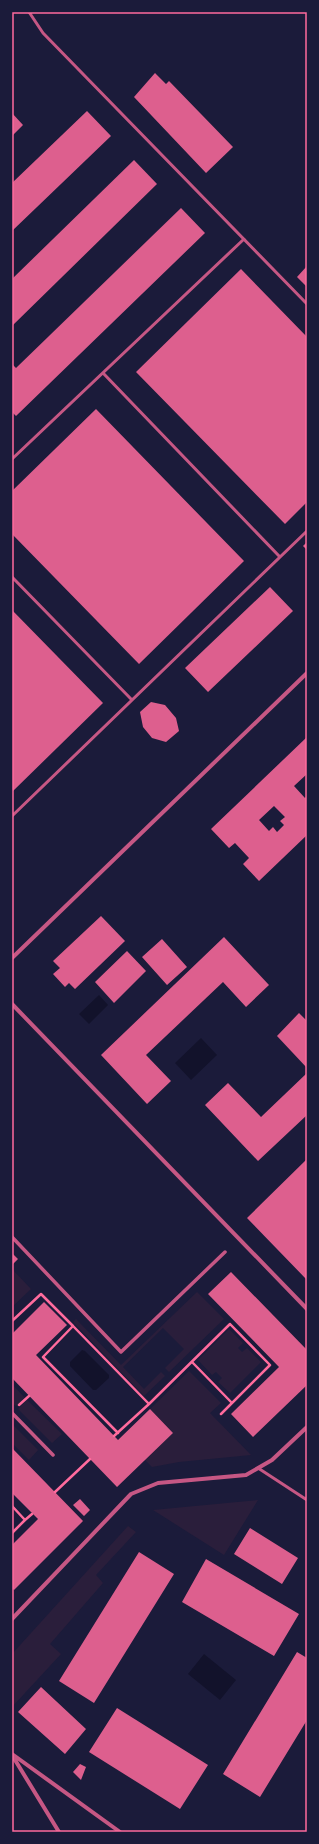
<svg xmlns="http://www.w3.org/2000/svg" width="319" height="1844" font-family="Figtree,sans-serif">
  <rect width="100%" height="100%" fill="#1b1b3a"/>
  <path fill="#2a1e3b" d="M12,1269L31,1289L12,1307Z
    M197,1292L224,1319L169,1372L165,1368L184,1349L163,1328L123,1367L144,1389L161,1372L165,1376L144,1396L73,1322L76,1319L121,1365Z
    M229,1329L243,1343L238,1348L242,1352L247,1348L261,1362L230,1393L218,1382L222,1378L216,1372L212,1375L198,1360Z
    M189,1371L221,1403L210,1413L251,1455L179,1462L152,1467L145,1460L173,1433L150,1409Z
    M12,1384L25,1398L16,1406L12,1403Z
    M27,1400L62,1434L52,1443L18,1409Z
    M12,1424L38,1450L29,1460L12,1443Z
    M258,1500L224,1555L153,1510Z
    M128,1526L136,1532L96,1575L103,1583L50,1644L61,1654L12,1707V1654Z"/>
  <path fill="#12122b" d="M99,995L108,1005L89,1024L79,1014Z
    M201,1038L217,1055L191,1080L175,1063Z
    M82,1350L85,1351L109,1375V1378L96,1390H93L70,1366V1362Z
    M204,1654L236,1680L220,1700L188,1674Z"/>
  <path fill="#dd5f8e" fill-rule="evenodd" d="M155,73L166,84L169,81L233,147L206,173L134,97Z
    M87,111L111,136L12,231V183Z
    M12,113L23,125L12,136Z
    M134,160L157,184L12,326V279Z
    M181,208L205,233L16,416L12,412V364L16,368Z
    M307,266V287L297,277Z
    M241,269L307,337V502L285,524L136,372Z
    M96,409L244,561L139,664L12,534V491Z
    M307,542V550L303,546Z
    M270,587L293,611L208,692L185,668Z
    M12,610L103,703L12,792Z
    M151,702L165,705L176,718L179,731L166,742L152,738L143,727L140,712Z
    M307,737V774L294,786L305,798L307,796V835L259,881L243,864L249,858L235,843L229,848L211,829ZM274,806L285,817L280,821L284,825L277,832L273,827L269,831L259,820Z
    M101,916L125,941L75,989L69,983L65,987L53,974L60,968L53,961Z
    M224,937L269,985L246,1007L223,982L146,1055L171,1081L147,1104L101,1055Z
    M162,939L187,967L167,985L142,957Z
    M127,951L146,971L114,1003L95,982Z
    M299,1013L307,1021V1068L277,1036Z
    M307,1073V1115L258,1161L205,1105L228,1083L261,1117Z
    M307,1159V1280L247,1218Z
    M12,1253L18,1259L12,1265Z
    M231,1272L307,1350V1385L253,1437L231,1414L279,1367L208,1294Z
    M44,1302L67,1325L36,1355L118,1440L150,1409L173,1433L117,1487L12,1378V1334Z
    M12,1448L83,1521L14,1590L12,1588V1545L38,1519L12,1493Z
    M80,1499L90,1510L84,1516L73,1505Z
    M250,1528L298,1558L282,1584L234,1554Z
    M139,1552L174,1574L94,1703L59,1681Z
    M206,1559L299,1614L274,1656L182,1602Z
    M297,1652L307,1658V1720L260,1797L223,1774Z
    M41,1687L86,1729L65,1754L18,1712Z
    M117,1708L208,1765L180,1809L89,1752Z
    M80,1764L86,1767L81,1780L73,1772Z"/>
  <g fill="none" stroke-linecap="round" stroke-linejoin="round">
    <path stroke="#ff6b9d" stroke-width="2.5" d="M12,1321L41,1294L73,1326
      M192,1362L232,1403
      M19,1405L29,1396
      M118,1433L43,1357L73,1326L149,1404L230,1324L270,1365L221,1414
      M114,1436L149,1404
      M55,1492L90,1459
      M12,1506L25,1520L12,1533
      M25,1520L32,1514"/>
    <path stroke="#c65784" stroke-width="3" d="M29,12L43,33L307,304
      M103,373L280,557
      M12,459L244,239
      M12,577L132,700
      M12,816L307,531
      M258,1468L307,1500"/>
    <path stroke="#c65784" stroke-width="3.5" d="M12,1237L121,1352L225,1252
      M12,1413L53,1455"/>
    <path stroke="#c65784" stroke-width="4" d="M12,958L307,673
      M12,1004L307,1309
      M12,1619L131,1494L158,1483L246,1475L272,1460L307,1427
      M12,1754L120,1832
      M12,1755L59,1832"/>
  </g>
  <rect width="319" height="1844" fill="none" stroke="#1b1b3a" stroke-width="26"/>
  <rect x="13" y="13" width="293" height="1818" fill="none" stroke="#ff6b9d" stroke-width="1.5"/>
</svg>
